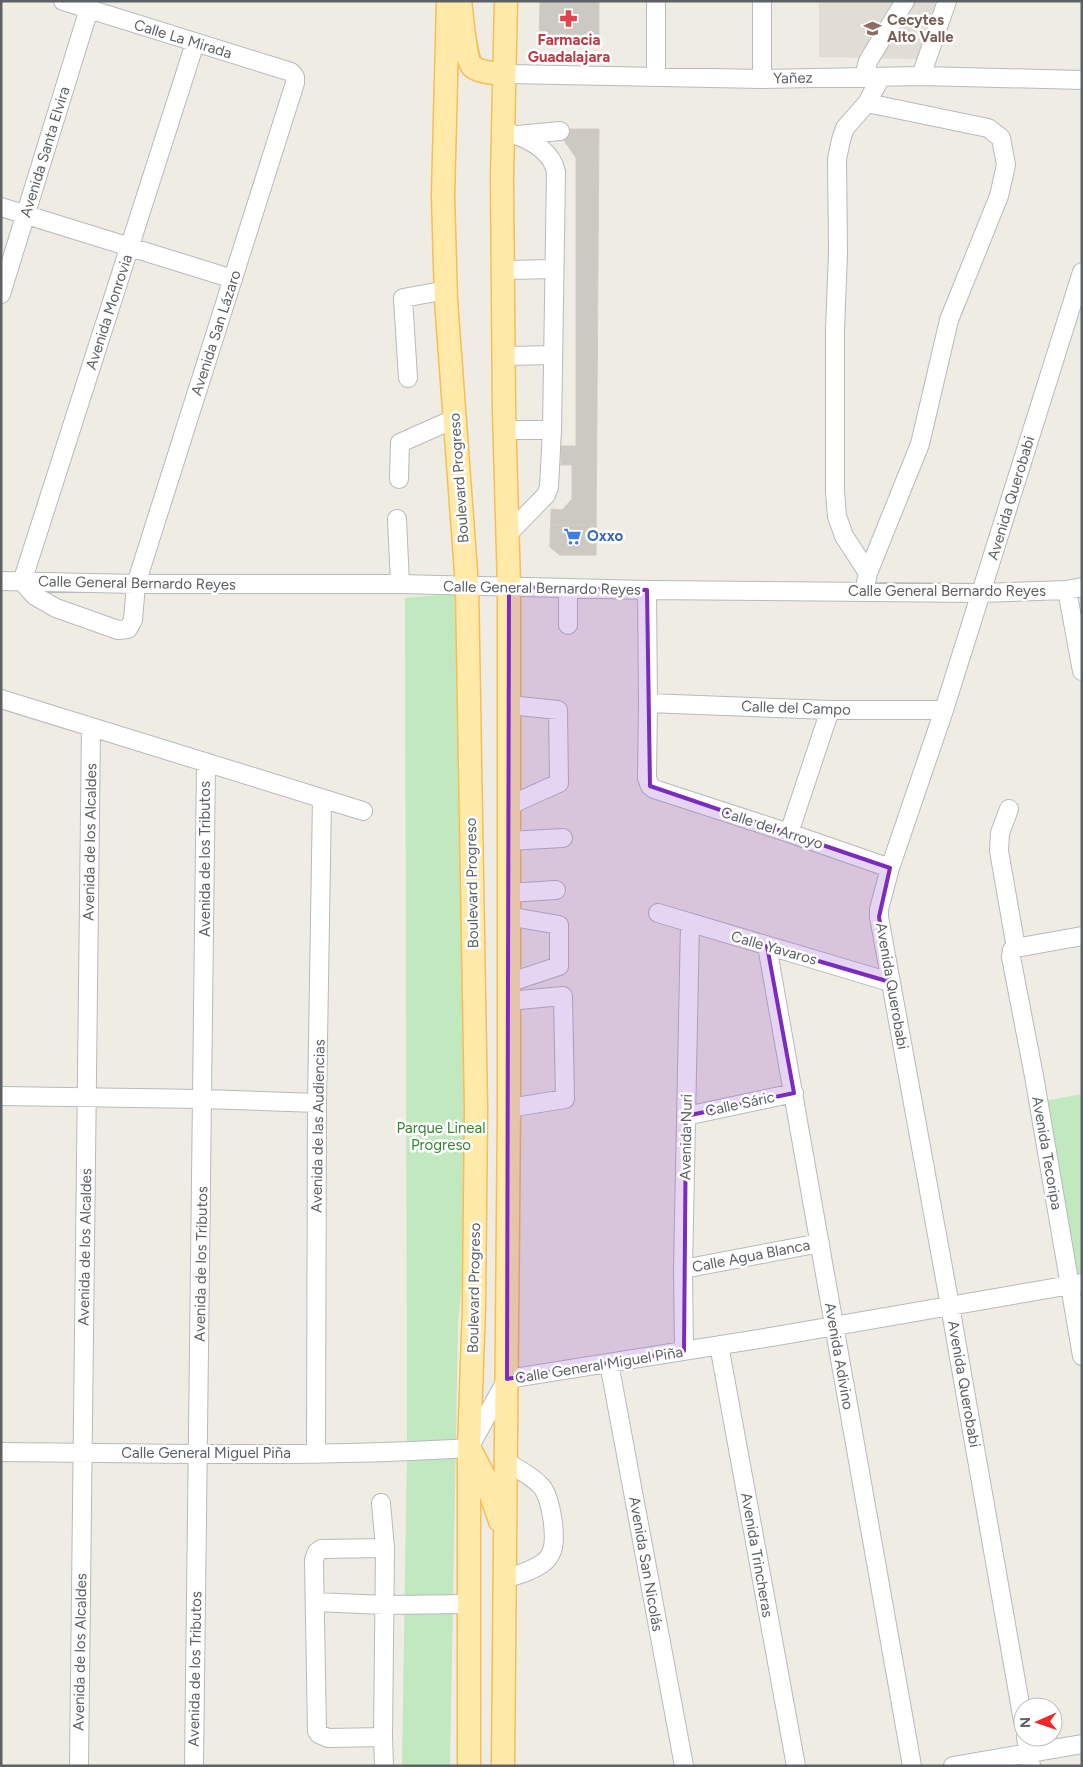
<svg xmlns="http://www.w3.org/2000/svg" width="1083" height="1767" font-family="Figtree,sans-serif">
  <rect width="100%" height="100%" fill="#efece4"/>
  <path fill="#e1ddd4" d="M819,1H936L919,59L819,57Z"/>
  <path fill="#c2e8bf" d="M459,593L475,1138L458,1325L450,1766H402L407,1448L405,598Z
    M1082,1094V1273L1077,1274L1045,1101Z"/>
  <path fill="#ccc9c3" stroke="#d4cdc2" d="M540,1H599V44H546L539,36Z
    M563,129H599L596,555H560L550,547L551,509L562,510L572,499V465H561V446H576V158L563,139Z
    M551,525H596V555H560L550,547Z"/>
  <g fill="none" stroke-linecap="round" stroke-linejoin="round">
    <defs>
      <path id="minor" d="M63,1L291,72L295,77V83L136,584L133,620L128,629L118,630L56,608L35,596L22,582L195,43
        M504,74L762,79L921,76L1082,80
        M921,76L947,1
        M656,77V1
        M864,77L868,61L905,1
        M762,79V1
        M867,103L845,128L841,140L837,159L838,253L835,330V492L837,516L844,536L868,573
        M503,131C525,137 551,148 556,172L552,430L549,487L546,495L507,535
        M518,135L560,131
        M1,207L233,279
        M503,270L554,269
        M1,294L89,9
        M504,356L553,355
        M408,378L403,298L447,290
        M505,430H552
        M399,479L400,443L454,419
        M397,519L400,584
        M1,581L136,584H400L647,590L981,593L1067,590L1082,587
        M568,588V625
        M647,590L648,703L647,778L650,786L654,789L789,833L890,868
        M1067,590L1082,671
        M864,592L868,573L920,444L949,320L999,196L1006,165L1001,138L988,128L867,103L881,77
        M1,699L363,811
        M648,703L830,710H944
        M508,806L559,783L558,710L509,705
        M1009,809L1000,833L999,851L1016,948
        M789,833L830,710
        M508,841L563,838
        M508,893L556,890
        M658,913L890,982
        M1082,936L1016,948L1012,950L1011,957L1034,1076L1082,1356
        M767,946L912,1766
        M508,983L559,966V925L508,916
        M508,1001L563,996L565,1099L509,1108
        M1,1096L203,1099L317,1103
        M686,1116L794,1093
        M683,1269L820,1243
        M719,1345L796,1766
        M684,1351L683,1269L690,923
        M609,1363L684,1766
        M1,1452C157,1453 314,1458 469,1448L507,1379L771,1337L1082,1283
        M316,1454L317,1103L322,798
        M381,1503L385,1548
        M504,1579C517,1575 533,1571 544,1562C546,1561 550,1556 551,1553C558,1540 551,1497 541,1486C531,1475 518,1469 506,1462
        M315,1602L385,1605L469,1604
        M1023,1721L950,1306L879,917V909L890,868L944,710L1082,272
        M383,1737L328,1738L319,1734L317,1731L314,1560L317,1552L321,1549L385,1548L383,1737L384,1766
        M1026,1737L1031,1766
        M79,1766L91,728
        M194,1766L206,762
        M953,1766L1082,1744"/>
      <path id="major" d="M448,1L443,196L446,300L467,586L476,1110L474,1306L469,1448V1766
        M460,1C462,14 465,61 473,67C481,73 495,73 504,74
        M471,1451L485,1478L500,1521
        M503,1766L509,1108V587L504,411L502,178L506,1"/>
    </defs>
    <use href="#minor" stroke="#b6babe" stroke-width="20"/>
    <use href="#major" stroke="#f9bd53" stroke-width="25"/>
    <use href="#minor" stroke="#fff" stroke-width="18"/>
    <use href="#major" stroke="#ffeaa9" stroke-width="22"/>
  </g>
  <path fill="#7b2cbf" fill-opacity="0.2" stroke="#7b2cbf" stroke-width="4" stroke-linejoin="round" d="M509,587L647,590L650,786L890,868L879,917L890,982L767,946L794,1093L686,1116L684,1351L507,1379Z"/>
  <defs>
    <symbol id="pharmacy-bare" viewBox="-9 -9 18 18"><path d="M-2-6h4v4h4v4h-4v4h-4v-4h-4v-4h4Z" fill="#e0444e" stroke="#fff" stroke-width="2.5" paint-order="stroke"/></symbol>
    <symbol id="school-bare" viewBox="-9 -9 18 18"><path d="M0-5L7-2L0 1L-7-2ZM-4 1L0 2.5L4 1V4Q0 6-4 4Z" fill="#8d6e63" stroke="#fff" stroke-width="2.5" paint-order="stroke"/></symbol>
    <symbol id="supermarket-bare" viewBox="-9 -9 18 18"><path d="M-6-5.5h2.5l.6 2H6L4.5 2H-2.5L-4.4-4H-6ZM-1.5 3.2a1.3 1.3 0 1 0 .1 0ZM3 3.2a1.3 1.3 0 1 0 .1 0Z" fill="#3f7fe0" stroke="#fff" stroke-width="2.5" paint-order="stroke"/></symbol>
  </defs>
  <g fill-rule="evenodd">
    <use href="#pharmacy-bare" x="556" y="6" width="25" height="25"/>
    <use href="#school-bare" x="860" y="16" width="25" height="25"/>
    <use href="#supermarket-bare" x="560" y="524" width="25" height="25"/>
  </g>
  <g text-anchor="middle" stroke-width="5" stroke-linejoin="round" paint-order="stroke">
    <g font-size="15" font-weight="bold" fill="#785e54" stroke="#fff" text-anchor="start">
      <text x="887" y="25">Cecytes<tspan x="887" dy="17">Alto Valle</tspan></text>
    </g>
    <g font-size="15" fill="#5c6165" stroke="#fff">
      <text transform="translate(183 39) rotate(17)" y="5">Calle La Mirada</text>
      <text transform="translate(793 78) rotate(-1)" y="5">Yañez</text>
      <text transform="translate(45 152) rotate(-73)" y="5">Avenida Santa Elvira</text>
      <text transform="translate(109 312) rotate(-72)" y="5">Avenida Monrovia</text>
      <text transform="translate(216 333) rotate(-72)" y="5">Avenida San Lázaro</text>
      <text transform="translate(459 478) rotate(-94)" y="5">Boulevard Progreso</text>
      <text transform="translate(1011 498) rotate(-73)" y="5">Avenida Querobabi</text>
      <text transform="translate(137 583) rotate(1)" y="5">Calle General Bernardo Reyes</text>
      <text transform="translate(542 588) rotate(1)" y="5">Calle General Bernardo Reyes</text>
      <text x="947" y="596">Calle General Bernardo Reyes</text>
      <text transform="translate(796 708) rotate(2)" y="5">Calle del Campo</text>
      <text transform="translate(772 828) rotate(18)" y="5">Calle del Arroyo</text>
      <text transform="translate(90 842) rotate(-89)" y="5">Avenida de los Alcaldes</text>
      <text transform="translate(205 859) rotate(-90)" y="5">Avenida de los Tributos</text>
      <text transform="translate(472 883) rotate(-91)" y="5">Boulevard Progreso</text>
      <text transform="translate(774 948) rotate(16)" y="5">Calle Yavaros</text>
      <text transform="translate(892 986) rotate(80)" y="5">Avenida Querobabi</text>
      <text transform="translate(740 1104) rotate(-12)" y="5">Calle Sáric</text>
      <text transform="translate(318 1126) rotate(-89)" y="5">Avenida de las Audiencias</text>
      <text transform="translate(686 1137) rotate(-89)" y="5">Avenida Nuri</text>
      <text transform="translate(1047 1153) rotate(80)" y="5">Avenida Tecoripa</text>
      <text transform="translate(85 1247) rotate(-89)" y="5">Avenida de los Alcaldes</text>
      <text transform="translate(751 1256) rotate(-11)" y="5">Calle Agua Blanca</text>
      <text transform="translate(201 1264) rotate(-89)" y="5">Avenida de los Tributos</text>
      <text transform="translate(474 1288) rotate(-89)" y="5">Boulevard Progreso</text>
      <text transform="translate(839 1356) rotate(80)" y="5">Avenida Adivino</text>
      <text transform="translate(599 1365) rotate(-9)" y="5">Calle General Miguel Piña</text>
      <text transform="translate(964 1384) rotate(80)" y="5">Avenida Querobabi</text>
      <text x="206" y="1458">Calle General Miguel Piña</text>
      <text transform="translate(757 1555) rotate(80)" y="5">Avenida Trincheras</text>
      <text transform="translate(646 1564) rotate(80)" y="5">Avenida San Nicolás</text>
      <text transform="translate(80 1652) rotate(-89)" y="5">Avenida de los Alcaldes</text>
      <text transform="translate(195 1669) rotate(-89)" y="5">Avenida de los Tributos</text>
    </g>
    <g font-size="15" font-weight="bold" fill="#be3a42" stroke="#fff">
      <text x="569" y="45">Farmacia<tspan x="569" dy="17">Guadalajara</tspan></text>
    </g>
    <g font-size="15" font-weight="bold" fill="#366cbe" stroke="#fff" text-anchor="start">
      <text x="587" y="541">Oxxo</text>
    </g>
    <g font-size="15" fill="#338730" stroke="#fff">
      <text x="441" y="1133">Parque Lineal<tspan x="441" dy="17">Progreso</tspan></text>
    </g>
  </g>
  <rect width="1083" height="1767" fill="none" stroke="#5c6165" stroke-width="5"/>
  <g transform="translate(1038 1722) rotate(268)"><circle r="24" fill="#ffffff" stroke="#bec0c1"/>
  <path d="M0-4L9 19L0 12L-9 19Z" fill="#f22727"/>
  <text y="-8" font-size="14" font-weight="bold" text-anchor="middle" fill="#5c6165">N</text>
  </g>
</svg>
